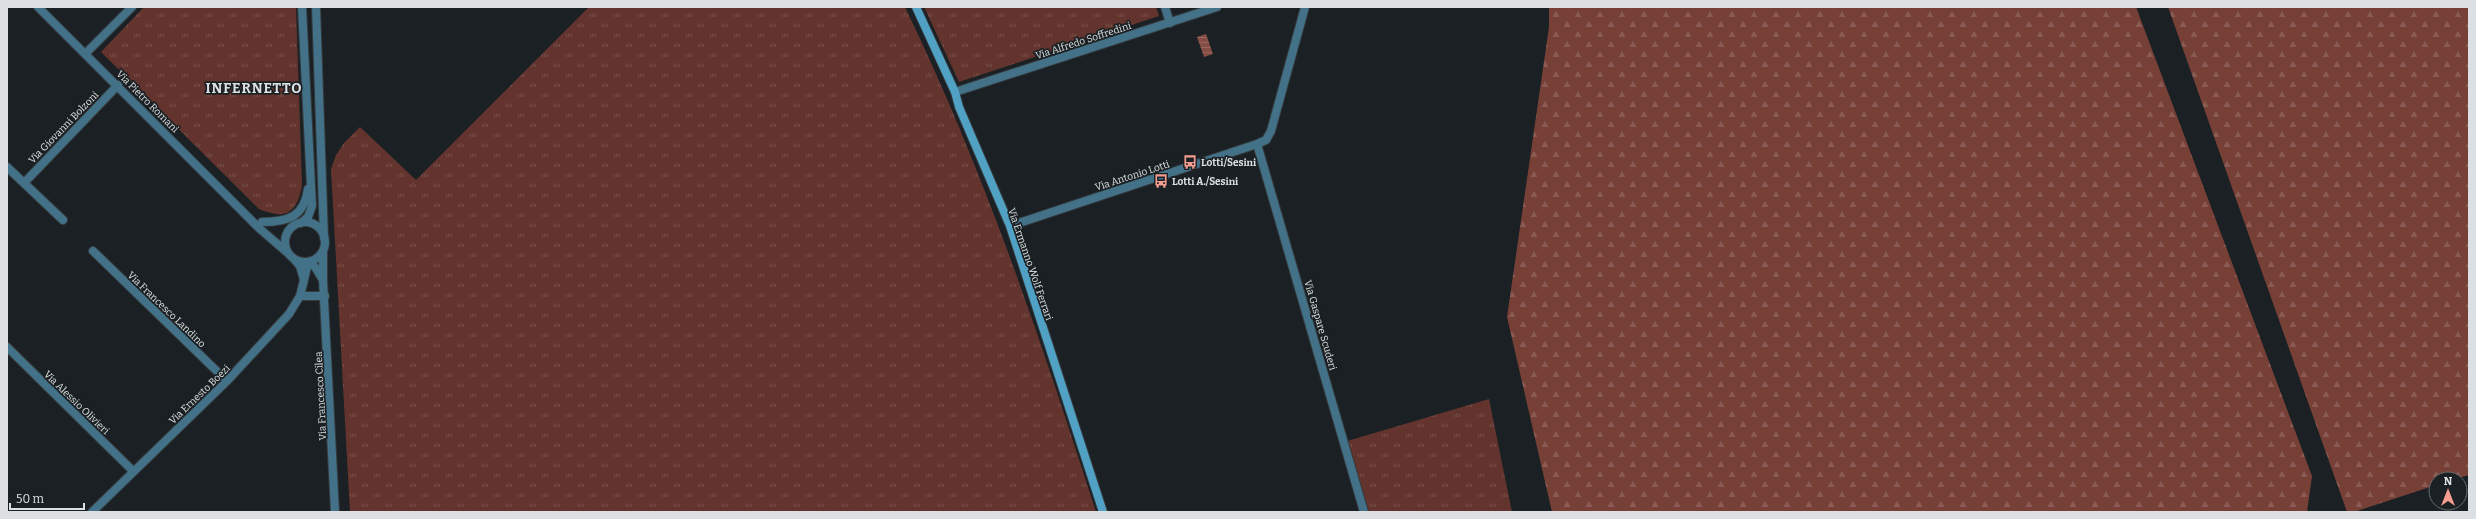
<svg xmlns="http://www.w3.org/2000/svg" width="2476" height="519" font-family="Bitter,serif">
  <defs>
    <pattern id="grass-tufts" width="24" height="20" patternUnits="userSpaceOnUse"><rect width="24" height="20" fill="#63342d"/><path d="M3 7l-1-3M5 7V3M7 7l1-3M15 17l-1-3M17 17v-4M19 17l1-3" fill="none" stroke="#79514b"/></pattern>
    <pattern id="forest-firs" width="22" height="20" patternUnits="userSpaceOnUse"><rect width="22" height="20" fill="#774037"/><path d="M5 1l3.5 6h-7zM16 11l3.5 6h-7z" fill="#8a5b54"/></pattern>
    <pattern id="water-rules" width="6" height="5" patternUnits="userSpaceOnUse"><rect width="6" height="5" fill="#854d44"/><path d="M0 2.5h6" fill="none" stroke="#96665f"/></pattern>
  </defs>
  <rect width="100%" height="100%" fill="#1a2023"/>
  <path fill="url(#grass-tufts)" d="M144,7H296L302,185C297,214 285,220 259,209L101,52Z
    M589,7H905C984,170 1041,340 1096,512H350L331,169L336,155L344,143L360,127L416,180Z
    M924,7H1156L1159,16L959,82Z
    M1489,399L1512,512H1364L1344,442Z"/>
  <path fill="url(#forest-firs)" d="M1549,7H2136L2312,476L2307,512H1552L1507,317L1549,27Z
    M2168,7H2469V475L2455,479H2436V485L2354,512H2347Z"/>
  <path fill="url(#water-rules)" d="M1206,34L1213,54L1204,57L1197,37Z"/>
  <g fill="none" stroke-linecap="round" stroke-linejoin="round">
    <defs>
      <path id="street" d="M38,7L260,229L289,254
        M316,7L324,238
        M1165,7L1170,23
        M86,53L132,7
        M955,92L1217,7
        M1257,144L1364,512
        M7,167L63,220
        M24,183L118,85
        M262,222C288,222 304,217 308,189
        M285 242a20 20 0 1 1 40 0a20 20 0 1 1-40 0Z
        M301,223L308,217L312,206L302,7
        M1010,226L1257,144L1266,140L1271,131L1305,7
        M93,251L227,381
        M294,259L300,266L304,280L308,262L315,267L323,280V252
        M323,280L335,512
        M300,296H325
        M7,347L133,471
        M92,512L227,381L289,314L300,296L304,280"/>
      <path id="secondary" d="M916,7L955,92L959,107L1010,226L1103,512"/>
    </defs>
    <use href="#street" stroke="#353b3e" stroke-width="10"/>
    <use href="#secondary" stroke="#353b3e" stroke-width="10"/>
    <use href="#street" stroke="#427188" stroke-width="8"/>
    <use href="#secondary" stroke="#51a1c5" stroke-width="8"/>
  </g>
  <defs>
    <symbol id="bus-bare" viewBox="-9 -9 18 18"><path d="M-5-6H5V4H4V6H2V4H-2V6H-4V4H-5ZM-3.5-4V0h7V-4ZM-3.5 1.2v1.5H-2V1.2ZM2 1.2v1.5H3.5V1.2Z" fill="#f59d8f" stroke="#1a2023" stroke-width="2.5" paint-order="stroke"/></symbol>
  </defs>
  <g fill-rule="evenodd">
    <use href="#bus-bare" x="1180" y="152" width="20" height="20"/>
    <use href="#bus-bare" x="1151" y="171" width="20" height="20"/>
  </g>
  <g text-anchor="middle" stroke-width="3.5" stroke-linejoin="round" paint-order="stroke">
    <g font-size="10" fill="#dce0e2" stroke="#1a2023">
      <text transform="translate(1083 40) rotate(-18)" y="4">Via Alfredo Soffredini</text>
      <text transform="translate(148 101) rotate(45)" y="4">Via Pietro Romani</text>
      <text transform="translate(63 127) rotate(-46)" y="4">Via Giovanni Bolzoni</text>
      <text transform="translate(1132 175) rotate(-18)" y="4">Via Antonio Lotti</text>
      <text transform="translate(1031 264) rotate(71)" y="4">Via Ermanno Wolf Ferrari</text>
      <text transform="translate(167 309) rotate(44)" y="4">Via Francesco Landino</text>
      <text transform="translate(1321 325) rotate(74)" y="4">Via Gaspare Scuderi</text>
      <text transform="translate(199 394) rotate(-44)" y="4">Via Ernesto Boezi</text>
      <text transform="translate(320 396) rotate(-93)" y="4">Via Francesco Cilea</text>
      <text transform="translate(77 402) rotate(44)" y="4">Via Alessio Olivieri</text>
    </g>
    <g font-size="10" font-weight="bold" fill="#dce0e2" stroke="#1a2023" text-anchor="start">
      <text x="1201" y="166">Lotti/Sesini</text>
      <text x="1172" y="185">Lotti A./Sesini</text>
    </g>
    <g font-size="14" font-weight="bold" letter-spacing="1" fill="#dce0e2" stroke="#1a2023">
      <text x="254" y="93">INFERNETTO</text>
    </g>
  </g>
  <rect width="2476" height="519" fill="none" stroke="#dce0e2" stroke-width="16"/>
  <g transform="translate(2448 491)"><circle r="19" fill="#1a2023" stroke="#686d6f"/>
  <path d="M0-3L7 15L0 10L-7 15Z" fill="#f59d8f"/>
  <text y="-6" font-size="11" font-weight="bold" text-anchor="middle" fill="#dce0e2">N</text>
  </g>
  <path d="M10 503v6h74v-6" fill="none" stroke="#dce0e2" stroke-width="2"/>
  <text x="16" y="503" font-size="12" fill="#dce0e2" stroke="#1a2023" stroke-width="3" paint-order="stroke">50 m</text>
</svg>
